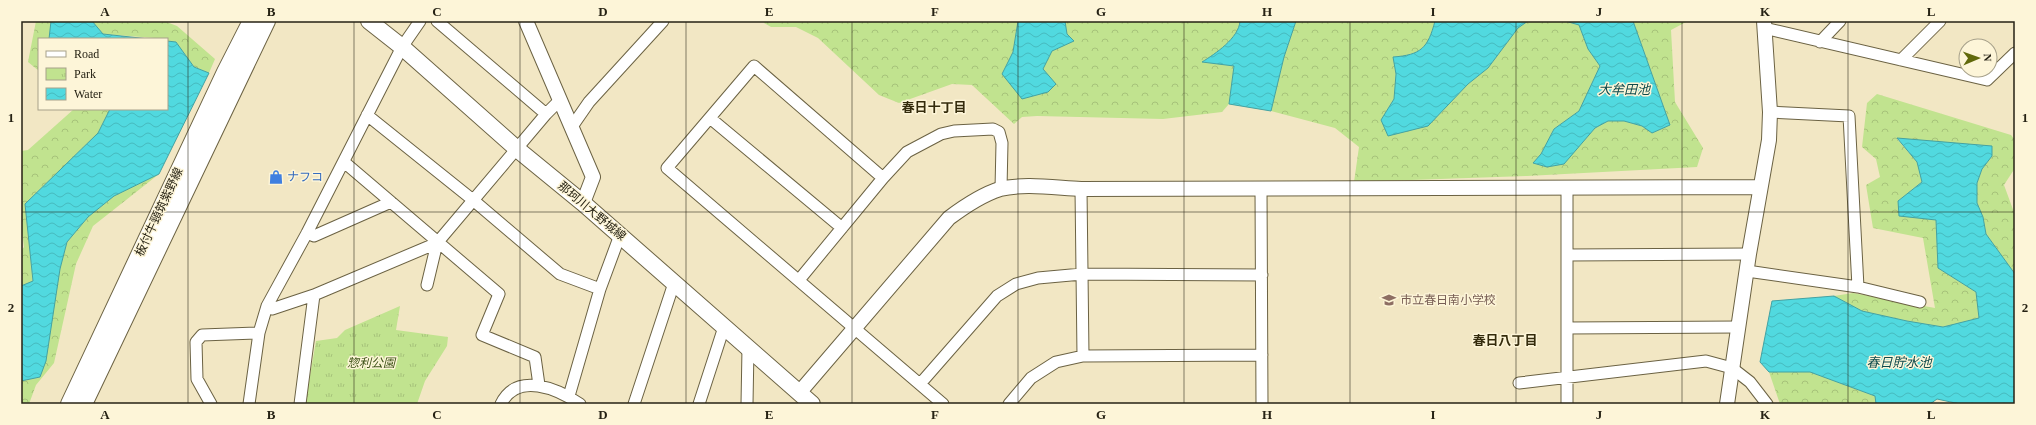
<svg xmlns="http://www.w3.org/2000/svg" width="2036" height="425" font-family="'Times New Roman','Noto Sans JP',serif">
  <defs>
    <pattern id="forest-crowns" width="20" height="18" patternUnits="userSpaceOnUse"><rect width="20" height="18" fill="#c1e38f"/><path d="M2 6a3 3 0 1 1 6 0M12 15a3 3 0 1 1 6 0" fill="none" stroke="#a6c27a"/></pattern>
    <pattern id="park-tufts" width="24" height="20" patternUnits="userSpaceOnUse"><rect width="24" height="20" fill="#c1e38f"/><path d="M3 7l-1-3M5 7V3M7 7l1-3M15 17l-1-3M17 17v-4M19 17l1-3" fill="none" stroke="#a6c27a"/></pattern>
    <pattern id="water-waves" width="16" height="10" patternUnits="userSpaceOnUse"><rect width="16" height="10" fill="#51d9df"/><path d="M0 5q4-4 8 0t8 0" fill="none" stroke="#46babe"/></pattern>
  </defs>
  <rect width="100%" height="100%" fill="#f2e7c4"/>
  <path fill="url(#forest-crowns)" d="M36,21H51L49,39H39V71L28,62Z
    M92,21H164L177,26L215,59L209,73L194,67L176,42L167,41V39L103,34Z
    M765,21H1018L1013,52L1002,74L1043,69L1052,50L1067,34L1065,21H1240C1239,38 1216,53 1203,62L1234,66L1229,104L1222,112L1163,119L1037,116L1022,117L1014,124L972,85L952,84L899,103L879,95L818,38L796,27H771L764,23Z
    M1296,21H1435C1428,48 1421,55 1393,57L1396,74L1394,99L1381,120L1452,100L1468,84L1488,68L1518,28L1528,21H1565L1579,25L1588,49L1600,66L1579,111L1554,129L1541,154L1533,163L1547,167L1563,164L1595,128L1608,121H1624L1642,126L1652,133L1670,125L1633,21H1688L1671,30L1675,102L1703,148L1697,167L1527,176L1354,182L1359,147L1335,128L1271,111L1284,57Z
    M1877,94L2011,135L2015,140V168L2004,185L2015,215V274L1986,234L1983,217L1977,203V183L1982,169L1992,156L1897,139L1917,162L1922,182L1898,201L1936,220L1938,268L1976,292L1979,318L1943,327L1907,321L1862,311L1834,296L1853,293L1935,308L1923,238L1873,228L1866,185L1880,177L1876,159L1862,147L1867,103Z
    M74,109H110L98,133L25,204L33,282L21,286V251L24,247L21,224V151L28,150Z
    M159,174L93,226L76,264L54,363L36,385L29,404H21V381L40,377L60,269L67,242L88,217L114,196Z
    M1769,372H1810L1875,396L1876,404H1780Z"/>
  <path fill="url(#park-tufts)" d="M400,306L396,330L448,337L447,346L425,381L417,404H305L316,341L337,338L345,330Z"/>
  <path fill="url(#water-waves)" stroke="#44a2a2" d="M51,21H92L103,34L149,39H49Z
    M1018,21H1065L1067,34L1074,41L1052,51L1043,69L1056,84L1048,92L1022,99L1002,74L1013,52Z
    M1240,21H1296L1284,57L1271,111L1229,104L1234,66L1202,62C1215,54 1239,38 1240,21Z
    M1435,21H1528L1518,28L1488,68L1468,84L1428,126L1388,136L1381,120L1394,99L1396,74L1393,57C1421,55 1428,48 1435,21Z
    M1565,21H1633L1670,125L1652,133L1642,126L1624,121H1608L1595,128L1564,164L1547,167L1533,163L1541,154L1554,129L1579,111L1600,66L1588,49L1579,25Z
    M167,41L176,42L194,67L209,73L159,174L114,196L88,217L67,242L60,269L46,361L40,377L21,381V286L33,281L25,204L98,133L110,109H167Z
    M1897,138L1992,146V156L1982,169L1977,183V203L1983,217L1986,234L2015,274V404H1960L1937,399L1930,404H1876L1875,396L1810,372H1769L1760,362L1772,301L1834,296L1862,311L1907,321L1943,327L1979,318L1976,292L1938,268L1936,220L1899,216L1898,201L1922,182L1917,162Z"/>
  <g fill="none" stroke-linecap="round" stroke-linejoin="round">
    <defs>
      <path id="minor" d="M437,21L546,114
        M1764,28L1987,80L2015,53
        M1820,42L1840,21
        M1901,60L1940,21
        M1770,112L1849,116L1858,287
        M367,115L473,200L560,274L600,289
        M710,118L842,228
        M571,128L589,102L663,21
        M344,162L499,294L482,335L535,357L539,385
        M883,178L754,66L667,168L943,404
        M1567,187V404
        M1261,188L1262,404
        M1081,189L1083,356
        M307,233L314,236L391,202
        M1567,255L1749,254
        M1747,271L1858,287L1920,302
        M799,280L883,178L907,152L941,134L954,131L993,129L999,132L1002,143L1001,189
        M427,285L437,243
        M267,306L272,309L314,295L437,243L546,114L560,100
        M1567,328L1739,327
        M1519,383L1706,361L1732,368L1750,382L1767,404
        M920,384L997,296L1016,284L1038,278L1082,274L1262,275
        M569,396L600,289L620,235
        M211,404L197,379L196,342L202,335L259,333
        M249,404L259,333L267,306L307,233L402,47L420,21
        M300,404L314,295
        M501,404C517,371 558,389 580,404
        M634,404L674,283
        M699,404L724,327
        M747,404L748,348
        M1009,404L1031,378L1056,362L1083,356L1262,355"/>
      <path id="tertiary" d="M526,21L593,177L583,203
        M799,393L949,218C965,206 981,195 1000,189C1023,183 1057,188 1081,189L1760,187
        M1727,404L1749,254L1769,140L1770,112L1764,21"/>
      <path id="secondary" d="M369,21L402,47L517,149L583,203L812,404
        M69,404L225,72L251,21
        M84,404L267,21"/>
    </defs>
    <use href="#minor" stroke="#6b6243" stroke-width="13"/>
    <use href="#tertiary" stroke="#6b6243" stroke-width="16"/>
    <use href="#secondary" stroke="#6b6243" stroke-width="18"/>
    <use href="#minor" stroke="#fff" stroke-width="11"/>
    <use href="#tertiary" stroke="#fff" stroke-width="14"/>
    <use href="#secondary" stroke="#fff" stroke-width="16"/>
  </g>
  <path fill="none" stroke="#262214" stroke-width="1" stroke-opacity="0.55" d="M188,21V404M354,21V404M520,21V404M686,21V404M852,21V404M1018,21V404M1184,21V404M1350,21V404M1516,21V404M1682,21V404M1848,21V404M21,212H2015"/>
  <defs>
    <symbol id="shop-bare" viewBox="-9 -9 18 18"><path d="M-5-2.5h2.3a2.7 3.5 0 0 1 5.4 0H5L5.5 6h-11ZM-1.5-2.5h3a1.5 2.3 0 0 0-3 0Z" fill="#3f7fe0" stroke="#fdf5d8" stroke-width="2.5" paint-order="stroke"/></symbol>
    <symbol id="school-bare" viewBox="-9 -9 18 18"><path d="M0-5L7-2L0 1L-7-2ZM-4 1L0 2.5L4 1V4Q0 6-4 4Z" fill="#8d6e63" stroke="#fdf5d8" stroke-width="2.5" paint-order="stroke"/></symbol>
  </defs>
  <g fill-rule="evenodd">
    <use href="#shop-bare" x="266" y="167" width="20" height="20"/>
    <use href="#school-bare" x="1379" y="290" width="20" height="20"/>
  </g>
  <g text-anchor="middle" stroke-width="3" stroke-linejoin="round" paint-order="stroke">
    <g font-size="12" fill="#366cbe" stroke="#fdf5d8" text-anchor="start">
      <text x="287" y="181">ナフコ</text>
    </g>
    <g font-size="12" fill="#262214" stroke="#fdf5d8">
      <text transform="translate(592 211) rotate(40)" y="4">那珂川大野城線</text>
      <text transform="translate(159 212) rotate(-65)" y="4">板付牛頸筑紫野線</text>
    </g>
    <g font-size="12" fill="#785e54" stroke="#fdf5d8" text-anchor="start">
      <text x="1400" y="304">市立春日南小学校</text>
    </g>
    <g font-size="12" font-style="italic" fill="#3e5318" stroke="#fdf5d8">
      <text x="371" y="367">惣利公園</text>
    </g>
    <g font-size="13" font-style="italic" fill="#0d4a4c" stroke="#fdf5d8">
      <text x="1624" y="94">大牟田池</text>
      <text x="1899" y="367">春日貯水池</text>
    </g>
    <g font-size="13" font-weight="bold" fill="#342b0c" stroke="#fdf5d8">
      <text x="934" y="112">春日十丁目</text>
      <text x="1505" y="345">春日八丁目</text>
    </g>
  </g>
  <rect width="2036" height="425" fill="none" stroke="#fdf5d8" stroke-width="44"/>
  <rect x="38" y="38" width="130" height="72" fill="#fdf5d8" stroke="#a7a18a"/>
  <rect x="46" y="51" width="20" height="6" fill="#ffffff" stroke="#a7a18a"/>
  <text x="74" y="58" font-size="12" fill="#262214">Road</text>
  <rect x="46" y="68" width="20" height="12" fill="url(#park-tufts)" stroke="#a7a18a"/>
  <text x="74" y="78" font-size="12" fill="#262214">Park</text>
  <rect x="46" y="88" width="20" height="12" fill="url(#water-waves)" stroke="#a7a18a"/>
  <text x="74" y="98" font-size="12" fill="#262214">Water</text>
  <g transform="translate(1978 58) rotate(88)"><circle r="19" fill="#fdf5d8" stroke="#a7a18a"/>
  <path d="M0-3L7 15L0 10L-7 15Z" fill="#61690b"/>
  <text y="-6" font-size="11" font-weight="bold" text-anchor="middle" fill="#262214">N</text>
  </g>
  <rect x="22" y="22" width="1992" height="381" fill="none" stroke="#262214" stroke-width="1.5"/>
  <g font-size="13" text-anchor="middle" font-weight="bold" fill="#262214">
    <text x="105" y="16">A</text>
    <text x="271" y="16">B</text>
    <text x="437" y="16">C</text>
    <text x="603" y="16">D</text>
    <text x="769" y="16">E</text>
    <text x="935" y="16">F</text>
    <text x="1101" y="16">G</text>
    <text x="1267" y="16">H</text>
    <text x="1433" y="16">I</text>
    <text x="1599" y="16">J</text>
    <text x="1765" y="16">K</text>
    <text x="1931" y="16">L</text>
    <text x="11" y="122">1</text>
    <text x="2025" y="122">1</text>
    <text x="11" y="312">2</text>
    <text x="2025" y="312">2</text>
    <text x="105" y="419">A</text>
    <text x="271" y="419">B</text>
    <text x="437" y="419">C</text>
    <text x="603" y="419">D</text>
    <text x="769" y="419">E</text>
    <text x="935" y="419">F</text>
    <text x="1101" y="419">G</text>
    <text x="1267" y="419">H</text>
    <text x="1433" y="419">I</text>
    <text x="1599" y="419">J</text>
    <text x="1765" y="419">K</text>
    <text x="1931" y="419">L</text>
  </g>
</svg>
